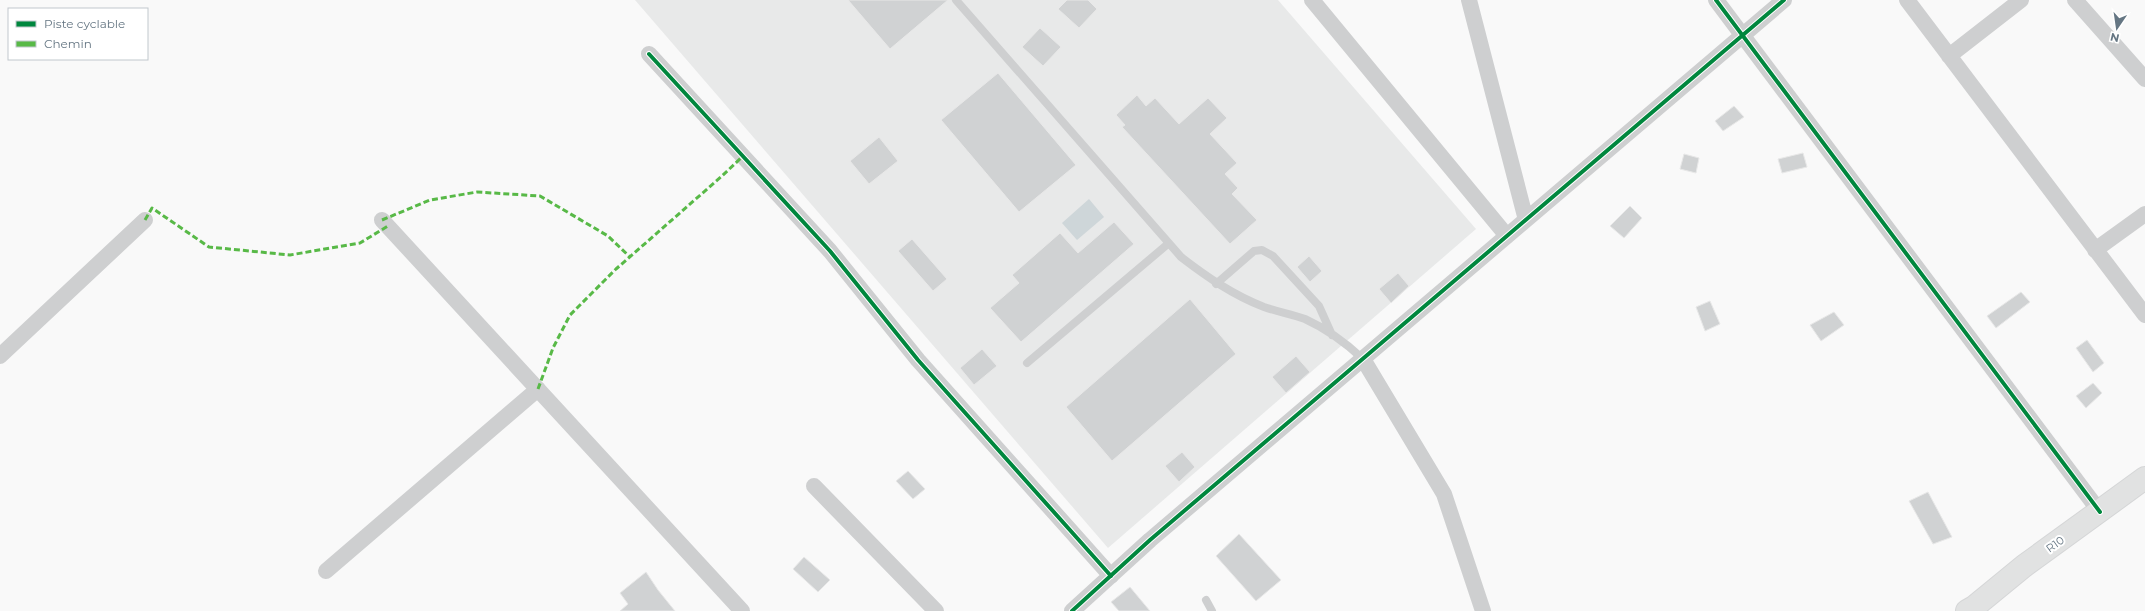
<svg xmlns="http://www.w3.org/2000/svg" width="2145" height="611" font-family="Montserrat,sans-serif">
  <rect width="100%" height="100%" fill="#f9f9f9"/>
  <path fill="#e8e9e9" d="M635,0H1278L1476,229L1108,548Z"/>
  <path fill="#ced6d9" d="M1089,199L1104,217L1077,240L1062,223Z"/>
  <path fill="#d0d2d3" stroke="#e8e8e8" d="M848,0H948L890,49Z
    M1067,0H1088L1097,9L1079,28L1058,9Z
    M1040,28L1061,47L1043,66L1022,47Z
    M998,73L1076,165L1019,212L941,120Z
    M1137,95L1146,106L1155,98L1179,124L1208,98L1227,118L1210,134L1237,163L1225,174L1238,188L1232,194L1257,220L1230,244L1122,127L1125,125L1116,115Z
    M1734,106L1744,117L1723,131L1715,121Z
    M879,137L898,161L869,184L850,161Z
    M1803,153L1807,167L1782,173L1778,159Z
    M1684,154L1699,158L1696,173L1680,169Z
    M1630,206L1642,218L1624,238L1610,226Z
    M1114,222L1134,244L1021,342L990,308L1019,283L1012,275L1060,233L1078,253Z
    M912,239L947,279L933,291L898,251Z
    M1309,256L1322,271L1310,282L1297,267Z
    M1398,273L1409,286L1391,303L1379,289Z
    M2021,292L2030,302L1996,328L1987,316Z
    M1190,299L1236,354L1112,461L1066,407Z
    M1710,301L1720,324L1705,331L1696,307Z
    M1834,312L1844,325L1821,341L1810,325Z
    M2087,340L2104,363L2093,372L2076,348Z
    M982,349L997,366L974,385L960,368Z
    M1296,356L1310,372L1286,393L1272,377Z
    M2093,383L2102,393L2086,408L2076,396Z
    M1182,452L1195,467L1179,482L1165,466Z
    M908,471L925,489L913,499L896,481Z
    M1928,492L1952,537L1933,544L1909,501Z
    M1239,534L1281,580L1256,601L1216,556Z
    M804,557L830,580L818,592L793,569Z
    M646,572L658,590L675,611H620L628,604L620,593Z
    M1130,587L1150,611H1119L1111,602Z"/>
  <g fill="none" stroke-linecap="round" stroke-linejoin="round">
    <defs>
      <path id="secondary" d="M1967,611L1974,607L2024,566L2145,478"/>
    </defs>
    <use href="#secondary" stroke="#d5d6d7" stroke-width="24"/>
    <path stroke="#cecfd0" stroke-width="8" d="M956,0L1181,257C1207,277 1233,295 1264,307C1278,312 1292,314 1305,319C1327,329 1346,343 1363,359
      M1216,284L1254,251L1262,250L1273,256L1319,306L1332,335
      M1027,363L1169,243
      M1206,600L1212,611"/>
    <path stroke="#cecfd0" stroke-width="16" d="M1312,0L1507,236
      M1469,0L1526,220
      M1716,0L2100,512
      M1907,0L2145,315
      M2075,0L2145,79
      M649,54L830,251L918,360L1111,576
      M1949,56L2021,0
      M382,220L742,611
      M2095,250L2145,214
      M0,356L145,220
      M1363,359L1444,494L1483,611
      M814,486L936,611
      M326,571L538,389
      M1072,611L1150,540L1784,0"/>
    <use href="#secondary" stroke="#e1e2e2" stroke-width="22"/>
    <path stroke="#58b947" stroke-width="3" stroke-dasharray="6 3" stroke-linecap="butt" d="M145,220L152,208L209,247L290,255L360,243L388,226
      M382,220L430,200L477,192L540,196L608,236L630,257
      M538,389L553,348L570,315L616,269L722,176L743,156"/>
    <defs>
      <path id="cycleway" d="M1716,0L2100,512
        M649,54L830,251L918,360L1111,576
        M1072,611L1150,540L1784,0"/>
    </defs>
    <use href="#cycleway" stroke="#fff" stroke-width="6"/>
    <use href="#cycleway" stroke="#00873e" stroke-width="4"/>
  </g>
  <g text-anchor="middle" stroke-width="4" stroke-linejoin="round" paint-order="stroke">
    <g font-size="11" fill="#657683" stroke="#fff">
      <text transform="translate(2055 544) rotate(-36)" y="4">R10</text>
    </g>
  </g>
  <rect x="8" y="8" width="140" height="52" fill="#ffffff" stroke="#c1c8cd"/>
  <rect x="16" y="21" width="20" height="6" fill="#00873e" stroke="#c1c8cd"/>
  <text x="44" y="28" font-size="12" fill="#657683">Piste cyclable</text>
  <rect x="16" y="41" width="20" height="6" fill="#58b947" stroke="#c1c8cd"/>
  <text x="44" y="48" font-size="12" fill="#657683">Chemin</text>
  <g transform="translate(2117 28) rotate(193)" stroke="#ffffff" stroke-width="3" paint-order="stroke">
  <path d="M0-3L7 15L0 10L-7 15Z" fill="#657683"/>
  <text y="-6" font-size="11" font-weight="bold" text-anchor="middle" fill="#657683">N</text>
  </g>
</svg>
